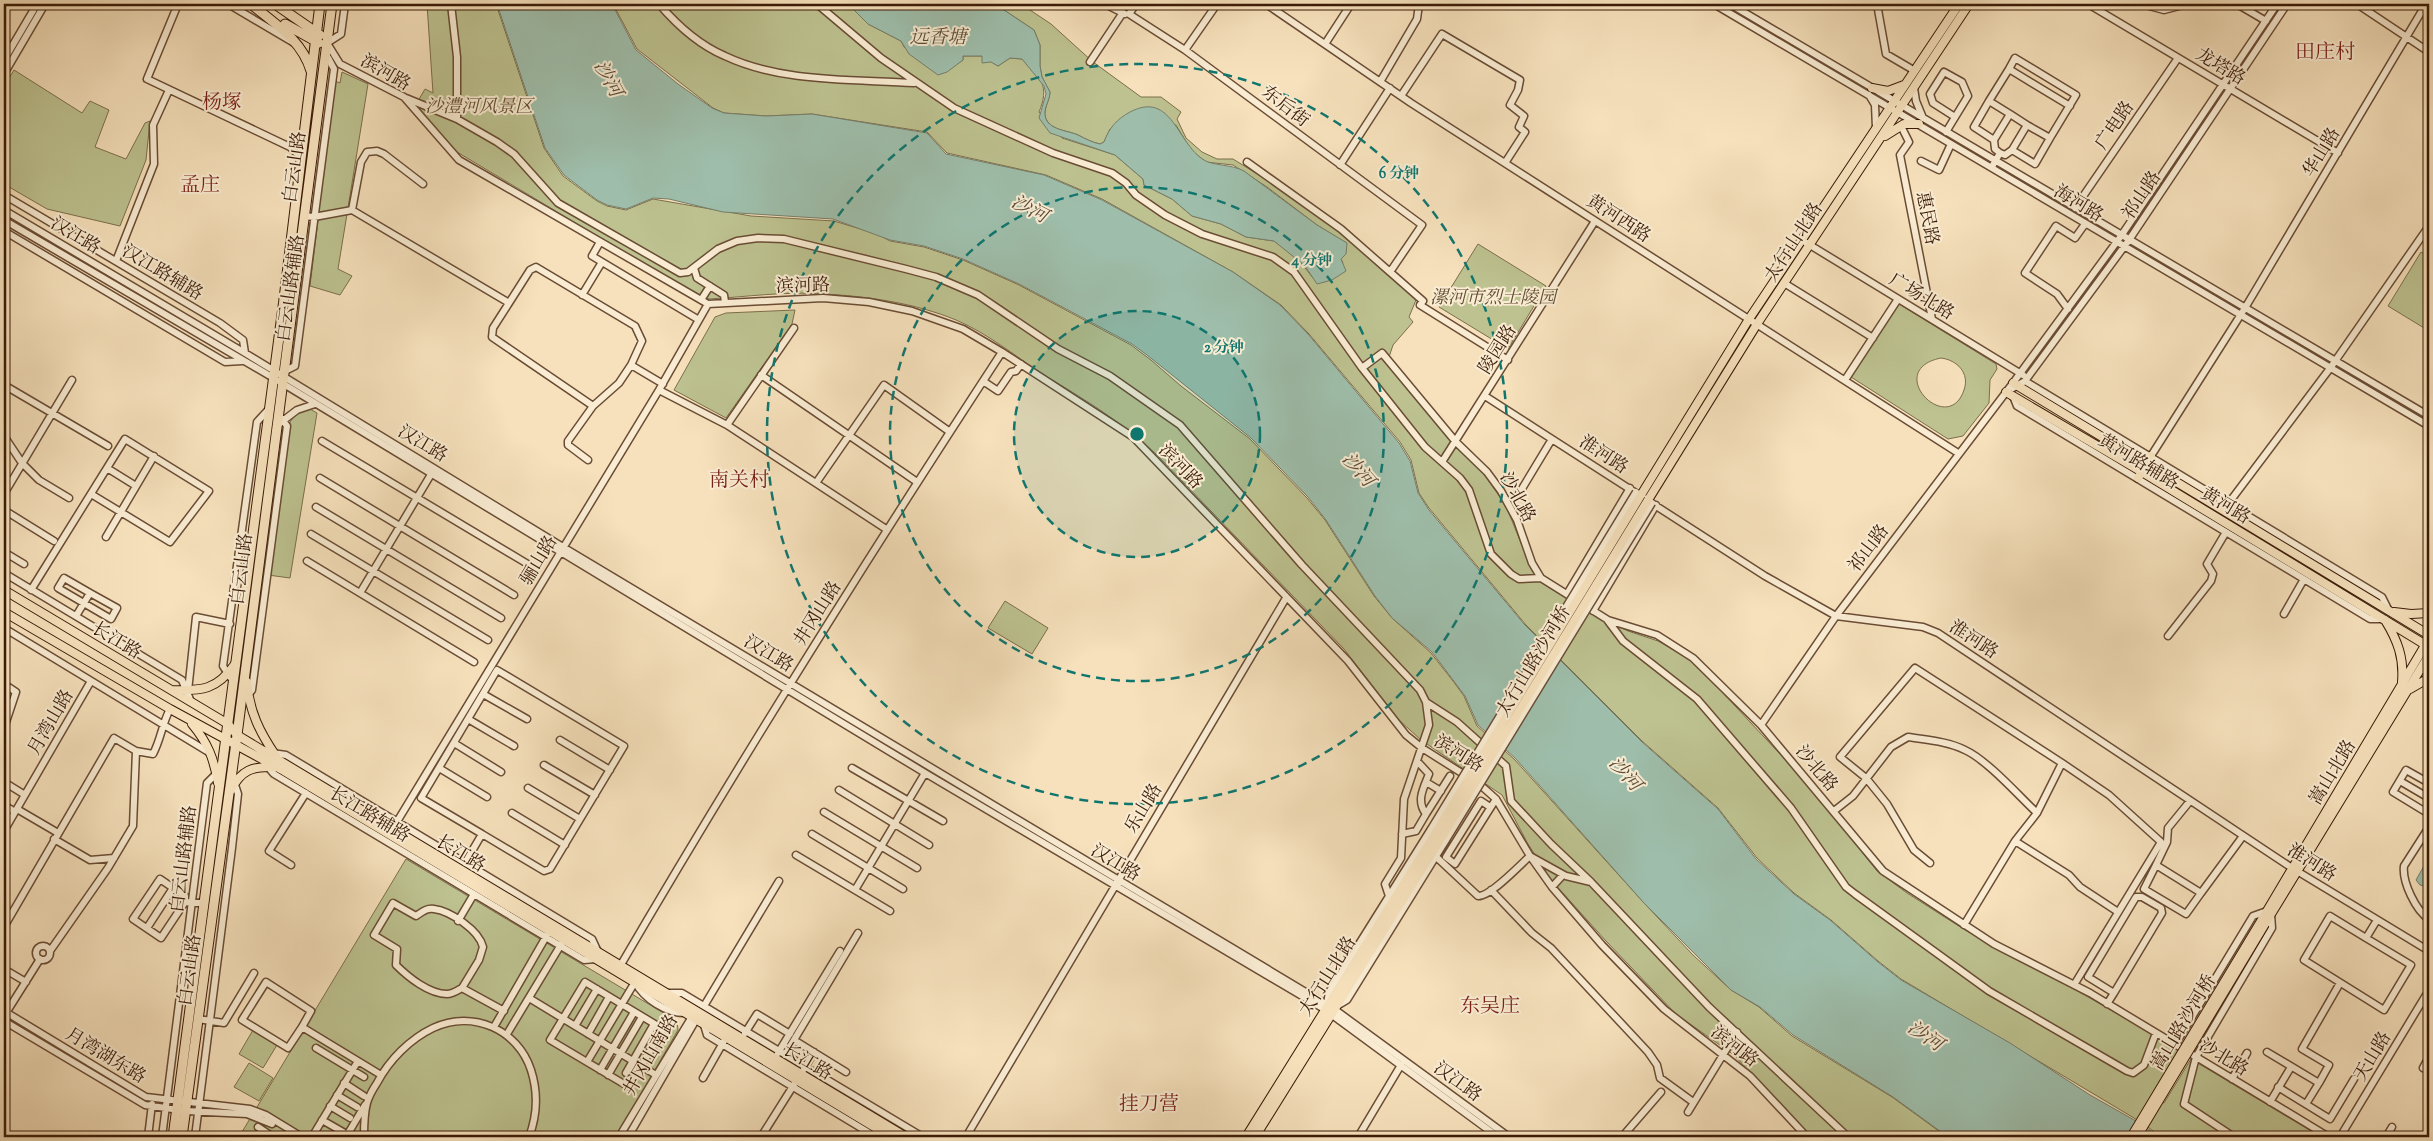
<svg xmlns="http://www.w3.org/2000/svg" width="2433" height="1141" font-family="'Sorts Mill Goudy','Noto Serif SC',serif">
  <rect width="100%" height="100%" fill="#f6e1bc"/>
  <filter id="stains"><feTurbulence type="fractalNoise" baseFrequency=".004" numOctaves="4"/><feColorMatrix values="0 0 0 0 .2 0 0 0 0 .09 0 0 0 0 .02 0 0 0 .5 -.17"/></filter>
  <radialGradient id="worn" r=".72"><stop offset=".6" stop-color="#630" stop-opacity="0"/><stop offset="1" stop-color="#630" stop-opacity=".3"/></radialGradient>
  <path fill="#bdc290" stroke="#7c6e4c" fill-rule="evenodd" d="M427,4H496L544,148L563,176L597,201L607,206L626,210L653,199L751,216L834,221L877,234L890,241L924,247L963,260L1019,285L1131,345L1151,360L1181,386L1250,439L1307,498L1325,520L1374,596L1392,618L1431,653L1453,681L1464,696L1477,726L1514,759L1644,903L1693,955L1731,990L1759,1007L1792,1036L1892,1097L1947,1137H1810L1734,1055L1676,1014L1606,941L1552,881L1528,844L1502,795L1421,740L1399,720L1344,649L1157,455C1124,423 1085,400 1046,376C1016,357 989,334 956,320C915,303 866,296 823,294C786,291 745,297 709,299L698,296L457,152L415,106L425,89L433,93Z
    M613,4H848L868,24L901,41L904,47L957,64L963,60V56H982L998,66L1010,58L1022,59C1041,78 1050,86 1039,112L1062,138L1115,155L1143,179L1144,185L1172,199L1192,216L1221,224L1246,237L1274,241L1298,259L1313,278L1343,263L1341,259L1346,243L1317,225L1267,187L1233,165L1206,162L1191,150L1176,125L1110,129L1104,142L1100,144C1091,142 1086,139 1078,135C1067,130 1043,130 1045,111C1046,104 1050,99 1050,92L1042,77L1040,66V45L1034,30L995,4H1021L1051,24L1093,62L1141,97H1161L1181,112L1177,119L1186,138L1202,152L1217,159H1233L1280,188L1347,235L1416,300L1409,317L1413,322L1393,345L1387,363L1446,435L1484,474L1506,506L1532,570L1540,582L1579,606L1628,631L1658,641L1694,662L1807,783L1877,871L1907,893L1965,930L2067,985L2179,1049L2152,1095L2164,1103L2191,1059L2321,1137H2161L2144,1124L1901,979L1878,961L1831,920L1794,893L1757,858L1718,808L1642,741L1526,625L1429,508L1419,493L1411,460L1400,442L1309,334L1281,305L1233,272L1102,199L1046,175L947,153L927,132L812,114L766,116L724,113L713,108L637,49Z
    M14,70L82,113L90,101L109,110L95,147L126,159L145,123L150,121L146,160L120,226L47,209L4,184V86Z
    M342,72L368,84L348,208L317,213L335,81L340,83Z
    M347,214L338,269L352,276L340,295L310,286L318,220Z
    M1478,244L1546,286L1508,349L1439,307Z
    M2421,252L2429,258V331L2388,306Z
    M1899,304L1996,364L1997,369L1990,380L1989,403L1963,436L1948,439L1851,377ZM1941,358C1957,360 1970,373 1964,390C1948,438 1882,370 1941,358Z
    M795,310L792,324L726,418L674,390L715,317L726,313Z
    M310,409L317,413L290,578L268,575L290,422L296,414Z
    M1005,601L1048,628L1032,654L988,628Z
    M406,859L677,1021L678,1030L616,1137H239Z
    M253,1030L277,1045L263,1068L239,1054Z
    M249,1063L273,1078L259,1101L234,1087Z"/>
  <path fill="#9ebeab" stroke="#767d69" d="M497,4H612L636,50L678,84L712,108L724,113L766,116L812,114L927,133L946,154L1044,175L1102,200L1233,272L1280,305L1308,334L1399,443L1410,461L1418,493L1429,510L1524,624L1642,742L1718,809L1756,859L1794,894L1830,920L1878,962L1901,980L2010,1043L2090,1095L2143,1125L2159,1137H1948L1893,1097L1793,1035L1760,1007L1731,990L1644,903L1515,758L1478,725L1465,696L1432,652L1392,618L1375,596L1326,520L1308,497L1251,438L1147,355L1132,344L1019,284L963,259L924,246L890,240L833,219L723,212L669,199L653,198L626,209L607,205L597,200L564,175L545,148Z
    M848,4H995L1034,30L1040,45V66L1042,77L1050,92C1050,99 1046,104 1045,111C1043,130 1067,130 1078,135C1086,139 1091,142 1100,144L1104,142C1109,128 1117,119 1130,112C1172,90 1177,144 1204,160C1213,166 1231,164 1244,171L1317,225L1347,243L1346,254L1341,259L1346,271L1332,280L1317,284L1305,266L1274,241L1246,237L1221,224L1192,216L1172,199L1144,185L1143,179L1115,155L1050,133L1039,118L1046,94L1044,86L1022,59L1010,58L998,66L991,62L982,63V56H963V60L947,72L938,75L909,54L901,41L868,24Z
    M2429,857V884L2427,887L2420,885L2416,880Z"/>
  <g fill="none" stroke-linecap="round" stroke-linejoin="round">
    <defs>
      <path id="minor" d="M178,4L147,79L290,147L301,157
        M228,4L294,43
        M345,4L341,34L327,43L340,64L404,97L459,160L708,304L823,298L869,302L912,311L963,329L1002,352L1133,437L1348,661L1406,735L1422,748L1468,777
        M451,4L457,57V119
        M659,4C677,25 699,45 725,56C782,83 853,79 914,83
        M817,4L881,58L954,108L1053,153L1112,173L1126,183L1136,195L1165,215L1202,234L1273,257L1294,272L1362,368L1425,447L1460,478L1469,490L1491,554L1511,574L1519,579L1541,578
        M1105,4L1125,14
        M1266,4L1411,103L1958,453
        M1714,4L2429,426
        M1730,4L2429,416
        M1877,4L1886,54L1915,71
        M2088,4L2338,153
        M2142,4L2164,10L2187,4
        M2237,4L2266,21
        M2357,4L2429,52
        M1129,14L1185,50L1422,225L1390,272L1423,301L1420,305L1508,360
        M1129,14L1136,4
        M1325,44L1351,4
        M1185,50L1217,4
        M4,60L37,4
        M1090,62L1122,14
        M2009,69L2015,58L2076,95L2050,138
        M4,74L45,4
        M1380,82L1417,19L1419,4
        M1914,88L1916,101L1923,118
        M1869,95L1875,105L1876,128
        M1401,96L1442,34L1520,80L1518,90L1510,105L1524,116L1519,127L1525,132L1505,163
        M406,98L457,119L497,142L514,154L558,203L680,273L688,272L718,249L737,241L758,238L784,239L906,269L936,277L978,295L1058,349L1110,376L1180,425L1302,565L1420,690L1426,702L1429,725L1404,799L1401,858L1385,884L1391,902
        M1989,101L2009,69L2070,106
        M1901,126L1909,142L1900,155L1932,319
        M1946,132L1968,96L1962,82L1944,72L1930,94L1933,103L1955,117
        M1994,140L1974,127L1989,101L2010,114
        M2012,150L2035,164L2050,138L2027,125
        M1921,161L1939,170L1951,144
        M1247,162L1341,229L1390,272
        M1340,165L1390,88
        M1993,165L2000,153L2005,155L2012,150L2027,125L2010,114L1994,140L1995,149L2000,153
        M4,195L220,323L243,340L245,353
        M2075,208L2178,58
        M4,210L245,353L563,547L1334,1009L1509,1137
        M352,210L361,162L367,152L377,151L384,154L423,184
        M304,216L314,217L352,210L509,303L530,270L536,267L635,326L642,341L631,365L663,384
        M4,220L282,383L925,773L1324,1009L1498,1137
        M4,231L225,362L242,361
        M600,242L592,256L699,320
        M1805,242L2023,375
        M116,261L154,164L153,125L169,90
        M694,268L697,278L724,295L725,302
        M1784,283L1873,338
        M582,295L602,262
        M701,300L710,286
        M509,303L493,328L492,337L593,406L619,383L631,365
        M2068,309L2057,294L2025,273L2056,226L2075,238L2085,224
        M1362,368L1382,353L1456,442L1487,472L1501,491L1517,520L1532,563L1541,578L1608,620L1657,635L1693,658L1761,725L1883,871L1994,944L2090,993L2329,1137
        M283,372L295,366L334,69L326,54
        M761,375L917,482
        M1845,380L1898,299
        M983,381L998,391L1011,372L1016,371L1021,364
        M2025,381L2382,597L2389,611
        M4,385L108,446
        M2013,388L2025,381L2129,240L2287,4
        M659,390L727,425L886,529
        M1485,396L1765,576L1836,616L1923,627L1938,633L2292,868L2429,951
        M2013,396L2017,406L2370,619H2383
        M280,423L297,410L315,404
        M727,425L794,328
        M4,436L22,463L39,480L69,498
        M322,441L531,566
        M2151,456L2245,308L2426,4
        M588,460L568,445V441L593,406
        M1442,462L1595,221
        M107,468L136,486
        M320,478L514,595
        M816,483L884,385L950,432
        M4,494L72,380
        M1517,497L1552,439
        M2228,504L2331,367L2429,226
        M316,507L501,618
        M4,510L54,541
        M311,534L488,640
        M106,537L154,456
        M4,552L24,564
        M307,561L474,662
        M4,573L182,680L191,702
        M31,590L125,439L209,491L170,542L91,494
        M360,593L433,471
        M1567,594L1630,488
        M1593,611L1656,505
        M2284,614L2304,579
        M76,616L90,593L64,578L58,588L111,619L117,608L90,593
        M1608,621L1623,641L1697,699L1791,808L1846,887L1855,894L1989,991L2127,1071L2133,1073L2144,1065L2156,1033
        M4,628L210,753
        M2168,636L2211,581L2213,574L2207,564L2226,532
        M230,677L223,666L257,422L268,410
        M4,684L16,692L4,728
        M188,691L196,617L230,624
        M483,694L527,719
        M247,696L252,690L287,426L278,414
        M1426,702L1457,722L1506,766L1511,801L1551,844L1591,882
        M468,719L514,746
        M1761,725L1836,616L2013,383L2121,236L2277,4
        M560,740L610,770
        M454,743L501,772
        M136,751L153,754C161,739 162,724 170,709
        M272,753L286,755L592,939L598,952
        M544,765L595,795
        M267,766L274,774L584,960L596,959
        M439,768L487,797
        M852,768L943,821
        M2400,781L2429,798
        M4,782L25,795
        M1426,782L1441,791
        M1477,782L1496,799L1530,856L1552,887L1602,945L1664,1009L1750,1076L1807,1137
        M2429,783L2406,770L2393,792L2429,814
        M528,788L580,819
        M839,790L929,845
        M2190,801L2168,828L2167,842L2156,865L2201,893L2243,836
        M4,805L15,812
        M1490,807L1481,801L1446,857L1455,864L1496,799
        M17,809L58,833
        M1834,811L1853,796L1891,747L1908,737C1926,740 1947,741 1965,750C1987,760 2018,795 2037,813
        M824,812L917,868
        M512,813L565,845
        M1426,814L1450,776
        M2429,827L2404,866C2402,882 2416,911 2429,919
        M392,830L659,390L708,304
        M4,831L91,681
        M812,834L903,889
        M1402,834L1416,831L1426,814C1416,801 1423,789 1429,774L1417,761
        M54,839L90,860L114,858
        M2015,841L2069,875L2080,887L2118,912
        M1432,853L1478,896C1490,897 1520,865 1530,856L1566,876L1591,882L1709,1007L1848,1137
        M796,855L890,911
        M465,863L482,834L544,871L550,869L624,746L497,670L421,798L482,834
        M1930,863L1914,850L1887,804L1866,778L1840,757L1915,668L2062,763L2109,795L2161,842L2074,985
        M291,865L269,851L306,793
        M2156,865L2144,889L2186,914L2201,893
        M1552,887L1563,875
        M855,890L925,773
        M1491,890L1532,933L1551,948L1648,1052L1657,1065L1660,1078L1693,1102
        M185,902L161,938L133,919L160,879L185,896V902L204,903
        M458,921L474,894
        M1964,925L2015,841L2037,813L2062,763
        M4,927L114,738L136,751L133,826L108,868L50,951
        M147,928L173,888
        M2366,938L2330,916L2304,960L2384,1010L2411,965L2366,938L2377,920
        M36 953a7 7 0 1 1 14 0a7 7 0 1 1-14 0Z
        M619,968C741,759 870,554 1002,352
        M4,969L26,982
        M585,982L663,1029L629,1087L550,1040Z
        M462,988L479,960L483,947C479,930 450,911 434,909C426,908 422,912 416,916L393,903L374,935L397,949L396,965C408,977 429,994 447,994C453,994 458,990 462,988L504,1011
        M666,993H682L923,1137
        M529,998L656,1075
        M1327,1004L1329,992L1431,829
        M2107,1004L2114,993L2162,913L2161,908L2142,897H2136L2088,977L2114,993
        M704,1006L779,881
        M1337,1006L1347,1000L1446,840
        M4,1011L146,1097L250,1109L266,1115L302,1137
        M6,1013L40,959
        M198,1019L224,1023L254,973
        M4,1021L145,1105L186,1111L247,1114L272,1124
        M704,1025L707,1035L876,1137
        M575,1026L597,989
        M302,1027L311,1011L266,982L242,1020L288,1048L302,1027L381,1075
        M494,1027L547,935
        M745,1033L757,1014L790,1034
        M507,1034L562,943
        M588,1034L609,997
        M2175,1045L2253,916L2267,911
        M316,1048L364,1077
        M2267,1052L2319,1083L2329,1065L2302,1049L2340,983
        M778,1053L840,951
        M785,1055L794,1040
        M587,1062L635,982C644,999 666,1013 685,1013
        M2423,1068L2429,1057
        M804,1069L814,1052
        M600,1070L634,1012
        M846,1072L794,1040L858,933
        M626,1073L654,1024
        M608,1075L642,1017
        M703,1078L724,1041
        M2232,1079L2247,1053
        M344,1083L364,1096
        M2278,1087L2330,1119L2354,1079
        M337,1095L357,1107
        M2270,1102L2291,1067
        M2306,1104L2319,1083
        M330,1106L350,1118
        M1688,1112L1737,1032
        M322,1120L343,1132
        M258,1127L273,1137
        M148,1137L152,1104
        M162,1137L207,783L219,771
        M195,1137L232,848L238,794L234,782
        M312,1137L358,1061
        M346,1137L365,1105
        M364,1137C364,1126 364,1114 367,1103C369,1096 373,1089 377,1083C389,1060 410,1039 433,1028C473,1009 518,1030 531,1070C538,1092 537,1116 529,1137
        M619,1137L693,1015
        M628,1137L697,1018
        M761,1137L795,1083
        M966,1137L1286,598
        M1358,1137L1401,1065
        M1622,1137L1661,1092
        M2234,1137L2184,1104L2196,1057L2272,928L2271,914
        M2340,1137L2429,990
        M2386,1137L2392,1127"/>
      <path id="major" d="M1872,88L1888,91L1904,85
        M1885,136L1904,124H1919
        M2013,383L2429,635
        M2006,392L2142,472L2429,647
        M2138,478L2151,456
        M1641,495L1749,319L1959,4
        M1648,500L1757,324L1969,4
        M4,590L228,724L237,735L906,1137
        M4,612L170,709L284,771L891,1137
        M2394,612L2411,614L2429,613
        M2385,620C2398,641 2404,658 2402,682
        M247,682C249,711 260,733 276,756
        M2410,689L2429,678
        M172,690C202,691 217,690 235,664
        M192,724C208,743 214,759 218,783
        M231,790C241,770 253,766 274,767
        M2261,921L2427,642
        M2265,924L2429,655
        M1246,1137L1436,832
        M1255,1137L1442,837"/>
      <path id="highway" d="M251,4C275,24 302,40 311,71
        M275,4L320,35
        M285,24L319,43
        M173,1137L283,307L320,4
        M182,1137L237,735L332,4"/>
    </defs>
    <use href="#minor" stroke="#6a4c34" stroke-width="9"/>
    <use href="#major" stroke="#3b1b07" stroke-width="10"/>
    <use href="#highway" stroke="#3b1b07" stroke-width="11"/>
    <use href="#minor" stroke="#f9ecd3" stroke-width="6"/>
    <use href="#major" stroke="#f6e1bc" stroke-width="8"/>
    <use href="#highway" stroke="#f6e1bc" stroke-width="9"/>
    <defs>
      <path id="minor-bridge" d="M1431,829L1636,492
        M1446,840L1652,503"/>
      <path id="major-bridge" d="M1436,832L1641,495
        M1442,837L1648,500
        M2131,1137L2261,921
        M2137,1137L2265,924"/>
    </defs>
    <use href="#minor-bridge" stroke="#6a4c34" stroke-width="9" stroke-linecap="butt"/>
    <use href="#major-bridge" stroke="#3b1b07" stroke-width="10" stroke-linecap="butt"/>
    <use href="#minor-bridge" stroke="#f9ecd3" stroke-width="6"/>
    <use href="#major-bridge" stroke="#f6e1bc" stroke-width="8"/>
  </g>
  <circle cx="1137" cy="434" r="123" fill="#0f766e" fill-opacity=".12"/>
  <g fill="none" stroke="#0f766e" stroke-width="2.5" stroke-dasharray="9 6">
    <circle cx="1137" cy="434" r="123"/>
    <circle cx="1137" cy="434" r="247"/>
    <circle cx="1137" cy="434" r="370"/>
  </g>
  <g text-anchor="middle" stroke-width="4" stroke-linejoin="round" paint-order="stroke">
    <g font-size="18" fill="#3b1b07" stroke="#f9ecd3">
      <text transform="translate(2221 66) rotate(31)" y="6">龙塔路</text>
      <text transform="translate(386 72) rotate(30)" y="6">滨河路</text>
      <text transform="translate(1286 106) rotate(38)" y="6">东后街</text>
      <text transform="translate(2114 125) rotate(-56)" y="6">广电路</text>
      <text transform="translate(2321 152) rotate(-59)" y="6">华山路</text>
      <text transform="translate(294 167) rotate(-82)" y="6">白云山路</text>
      <text transform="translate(2141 195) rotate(-56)" y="6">祁山路</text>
      <text transform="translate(2079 203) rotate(31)" y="6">海河路</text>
      <text transform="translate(1619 218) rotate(33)" y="6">黄河西路</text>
      <text transform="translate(1928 218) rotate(79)" y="6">惠民路</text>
      <text transform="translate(76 235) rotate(31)" y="6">汉江路</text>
      <text transform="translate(1793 242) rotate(-57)" y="6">太行山北路</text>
      <text transform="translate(163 272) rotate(31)" y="6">汉江路辅路</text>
      <text transform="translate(803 285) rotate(-1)" y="6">滨河路</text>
      <text transform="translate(290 288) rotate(-82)" y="6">白云山路辅路</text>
      <text transform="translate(1922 296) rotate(31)" y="6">广场北路</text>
      <text transform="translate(1497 349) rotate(-58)" y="6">陵园路</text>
      <text transform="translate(423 443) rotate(31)" y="6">汉江路</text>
      <text transform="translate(1604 454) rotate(33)" y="6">淮河路</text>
      <text transform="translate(2139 461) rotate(31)" y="6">黄河路辅路</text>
      <text transform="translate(1181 466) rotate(46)" y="6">滨河路</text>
      <text transform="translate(1518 497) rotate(61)" y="6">沙北路</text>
      <text transform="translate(2226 505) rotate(31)" y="6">黄河路</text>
      <text transform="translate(1868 548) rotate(-53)" y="6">祁山路</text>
      <text transform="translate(538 560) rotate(-59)" y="6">骊山路</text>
      <text transform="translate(241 569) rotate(-83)" y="6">白云山路</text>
      <text transform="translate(817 613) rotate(-58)" y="6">井冈山路</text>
      <text transform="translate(1974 639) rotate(33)" y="6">淮河路</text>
      <text transform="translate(117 640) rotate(31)" y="6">长江路</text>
      <text transform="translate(769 653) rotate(31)" y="6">汉江路</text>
      <text transform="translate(1533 661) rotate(-59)" y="6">太行山路沙河桥</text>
      <text transform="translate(50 722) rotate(-60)" y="6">月湾山路</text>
      <text transform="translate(1459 753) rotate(32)" y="6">滨河路</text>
      <text transform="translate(1817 768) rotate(50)" y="6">沙北路</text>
      <text transform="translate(2332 772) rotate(-59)" y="6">嵩山北路</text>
      <text transform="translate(1143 808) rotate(-59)" y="6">乐山路</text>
      <text transform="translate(370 814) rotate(31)" y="6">长江路辅路</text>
      <text transform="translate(461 853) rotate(31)" y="6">长江路</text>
      <text transform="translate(183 859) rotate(-83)" y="6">白云山路辅路</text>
      <text transform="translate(1116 862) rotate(31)" y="6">汉江路</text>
      <text transform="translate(2312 862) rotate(32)" y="6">淮河路</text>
      <text transform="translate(189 970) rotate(-82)" y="6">白云山路</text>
      <text transform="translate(1327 976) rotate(-58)" y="6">太行山北路</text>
      <text transform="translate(2183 1022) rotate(-59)" y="6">嵩山路沙河桥</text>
      <text transform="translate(1735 1046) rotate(38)" y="6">滨河路</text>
      <text transform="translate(106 1055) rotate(31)" y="6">月湾湖东路</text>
      <text transform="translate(650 1055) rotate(-60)" y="6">井冈山南路</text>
      <text transform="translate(2372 1056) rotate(-59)" y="6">天山路</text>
      <text transform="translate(2224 1057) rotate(31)" y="6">沙北路</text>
      <text transform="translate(808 1061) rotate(31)" y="6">长江路</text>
      <text transform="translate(1458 1081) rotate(36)" y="6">汉江路</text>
    </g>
    <g font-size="18" font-style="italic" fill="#624d30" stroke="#f9ecd3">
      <text x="479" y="112">沙澧河风景区</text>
      <text x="1493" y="303">漯河市烈士陵园</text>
    </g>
    <g font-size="19" font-style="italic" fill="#594c38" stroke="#f9ecd3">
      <text x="938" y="43">远香塘</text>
      <text transform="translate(609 78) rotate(61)" y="7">沙河</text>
      <text transform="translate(1030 208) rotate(27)" y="7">沙河</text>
      <text transform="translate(1359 469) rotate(49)" y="7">沙河</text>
      <text transform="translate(1626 773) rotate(48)" y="7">沙河</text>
      <text transform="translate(1926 1035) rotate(34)" y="7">沙河</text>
    </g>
    <g font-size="20" fill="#7a1f14" stroke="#f9ecd3">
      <text x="2325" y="58">田庄村</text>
      <text x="222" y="108">杨塚</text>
      <text x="200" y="191">孟庄</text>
      <text x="739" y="486">南关村</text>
      <text x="1490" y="1012">东吴庄</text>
      <text x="1149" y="1110">挂刀营</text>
    </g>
  </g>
  <circle cx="1137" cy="434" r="8" fill="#0f766e" stroke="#f9ecd3" stroke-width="2.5"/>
  <g font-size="15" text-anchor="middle" font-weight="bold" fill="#0f766e" stroke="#f9ecd3" stroke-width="4" stroke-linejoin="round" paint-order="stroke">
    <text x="1399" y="178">6 分钟</text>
    <text x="1312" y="265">4 分钟</text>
    <text x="1224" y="352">2 分钟</text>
  </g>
  <rect width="2433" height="1141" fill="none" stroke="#f6e1bc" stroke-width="20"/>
  <rect x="5" y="5" width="2423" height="1131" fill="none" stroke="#3b1b07" stroke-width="2.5"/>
  <rect x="10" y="10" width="2413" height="1121" fill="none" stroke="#3b1b07"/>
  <rect width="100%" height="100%" filter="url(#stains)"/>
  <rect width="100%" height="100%" fill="url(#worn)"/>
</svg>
